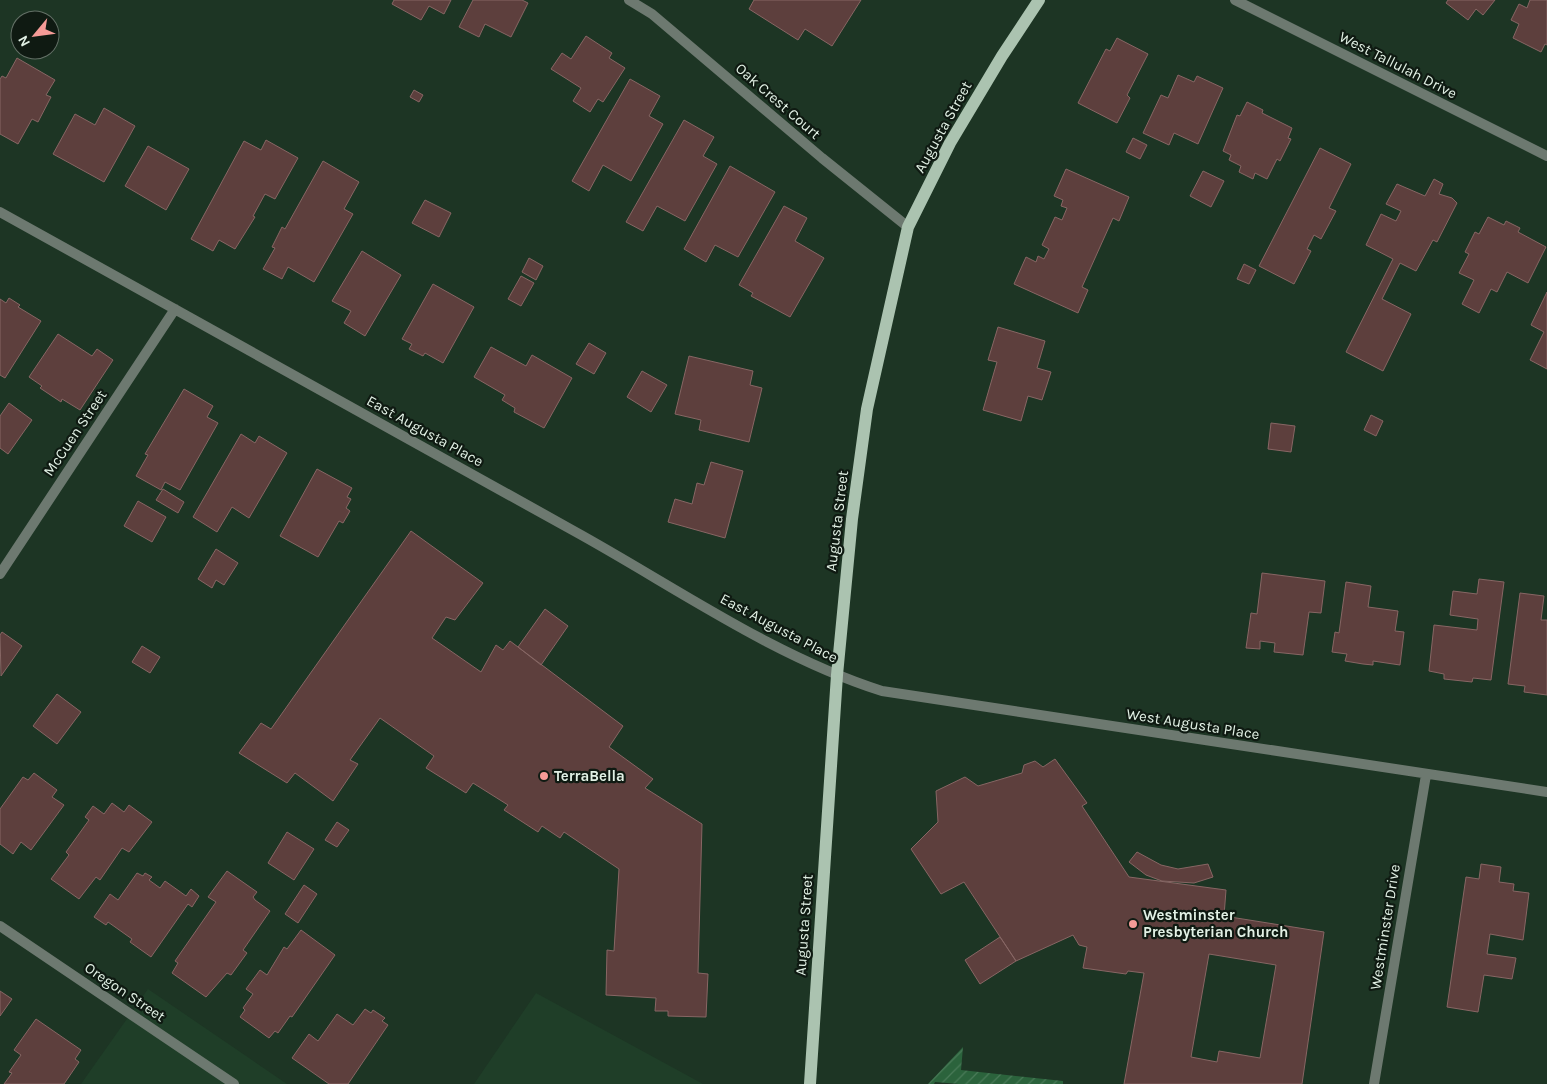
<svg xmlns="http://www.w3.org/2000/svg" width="1547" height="1084" font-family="Karla,sans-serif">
  <defs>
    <pattern id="garden-furrows" width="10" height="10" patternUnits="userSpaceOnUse" patternTransform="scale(1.25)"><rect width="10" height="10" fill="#2b633c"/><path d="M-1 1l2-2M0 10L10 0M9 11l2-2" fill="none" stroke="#497a58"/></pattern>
  </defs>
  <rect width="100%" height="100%" fill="#1d3524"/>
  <path fill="#1f3e28" d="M148,989L287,1084H81Z
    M536,993L703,1084H474Z"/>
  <path fill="url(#garden-furrows)" d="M963,1047L961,1070L1063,1081V1084H959L935,1082L934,1084H928Z"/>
  <path fill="#5d3f3d" stroke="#876664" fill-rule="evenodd" d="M394,0H451L444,14L429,6L421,20L392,4Z
    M473,0H522L528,3L511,37L485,24L479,37L459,27Z
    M754,0H861L832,46L805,29L798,40L749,9Z
    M1448,0H1495L1483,15L1476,9L1468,20L1446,3Z
    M1530,0H1547V45L1545,44L1541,52L1513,38L1519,24L1511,20L1519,4L1527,8Z
    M586,36L612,53L609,58L625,68L603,102L598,99L590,112L573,101L581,88L551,69L562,53L571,59Z
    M1117,38L1148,54L1127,95L1130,98L1117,123L1078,103L1106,49L1110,51Z
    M17,58L55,80L46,95L51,97L38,122L32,119L18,144L0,134V79L2,76L6,78Z
    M1178,75L1194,82L1197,76L1223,88L1198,144L1174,133L1169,145L1143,133L1161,95L1168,98Z
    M630,79L660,96L649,116L663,124L631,181L603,165L589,191L572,181Z
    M414,90L423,95L419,102L410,97Z
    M1247,102L1263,110L1262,113L1292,128L1288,138L1291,139L1280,161L1277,159L1267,179L1255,173L1253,179L1239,172L1241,166L1229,160L1231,155L1223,151L1237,115L1240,116Z
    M104,108L135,126L104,182L53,154L75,114L95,125Z
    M684,120L714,137L703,156L717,164L685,221L657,206L643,231L626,222Z
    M1133,138L1147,145L1140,159L1126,152Z
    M266,140L298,158L275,199L265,194L253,216L255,217L235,249L219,240L213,251L191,239L244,141L261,150Z
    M148,146L189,169L166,210L125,186Z
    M1320,148L1351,164L1329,208L1336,211L1321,239L1314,235L1307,249L1311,251L1294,284L1259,266Z
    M323,161L359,182L344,209L353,214L314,282L288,267L282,279L263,269L275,248L272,247L282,227L285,229Z
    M730,166L775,192L738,257L715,245L706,262L684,249Z
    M1066,169L1129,197L1119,221L1113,218L1082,287L1088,290L1078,313L1014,284L1026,257L1036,262L1038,256L1044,259L1049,249L1042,245L1055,217L1062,220L1067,208L1061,206L1063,200L1054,196Z
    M1203,171L1224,181L1211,207L1190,196Z
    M1434,179L1443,184L1439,194L1452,198L1457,203L1437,242L1433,240L1416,271L1400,263L1382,299L1411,314L1383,371L1346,352L1393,259L1366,245L1381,214L1396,221L1401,211L1386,204L1397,184L1425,196Z
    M425,200L451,213L439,237L412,223Z
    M784,206L807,218L795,241L824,258L790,317L751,296L753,293L739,285Z
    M1488,217L1504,225L1506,221L1520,228L1518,232L1546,247L1528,283L1507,272L1497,292L1491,289L1479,313L1462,304L1474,280L1459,273L1469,254L1465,252L1475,232L1479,234Z
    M362,251L401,275L365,336L344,323L351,311L332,301Z
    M529,258L543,266L536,280L522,272Z
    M1244,264L1256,270L1249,284L1237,279Z
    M521,276L534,283L521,306L508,299Z
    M433,284L474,307L443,363L425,353L423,356L409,349L412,344L402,339Z
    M1547,292V369L1530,360L1544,332L1531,325Z
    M9,298L20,305L18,307L41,321L5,378L0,375V299L6,303Z
    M998,327L1045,341L1037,368L1051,372L1042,400L1028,396L1021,421L983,410L997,362L988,360Z
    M58,334L92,356L97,349L113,360L80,410L62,399L61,402L40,388L42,386L29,377Z
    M589,343L606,353L594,374L576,364Z
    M491,347L526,366L532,355L572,378L544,428L514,412L515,408L502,400L505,395L474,377Z
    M689,356L753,371L750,385L762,388L749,442L699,430L701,420L675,414Z
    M642,371L667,385L651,412L627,397Z
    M184,389L213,406L207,417L218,423L180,490L165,482L161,490L136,476L148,455L145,454Z
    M9,403L32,420L8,454L0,448V416Z
    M1371,415L1383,421L1376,436L1364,430Z
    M1271,423L1295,426L1291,452L1268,449Z
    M241,434L255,443L259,436L287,453L249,518L232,507L217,532L193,517Z
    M711,462L743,471L725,538L668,522L675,499L692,504L697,483L704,485Z
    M317,469L352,488L347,497L351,499L346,508L350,511L343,523L339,521L318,557L280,536Z
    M163,489L184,502L178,513L156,500Z
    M138,501L166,517L152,542L124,526Z
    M411,531L483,583L455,620L446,617L432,638L481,672L496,645L503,650L510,641L623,726L609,747L653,779L645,788L702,824L698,973L708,974L706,1017L668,1016V1011H655L656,998L606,995L607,950L614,951L619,869L564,832L560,838L542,826L538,832L504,810L508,805L473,783L466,793L426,768L434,756L380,718L350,760L358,764L333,801L295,773L287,783L239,753L261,723L271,729Z
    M216,549L238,563L224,585L216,580L212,588L198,579Z
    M1262,573L1325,581L1321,613L1309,612L1303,655L1274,652L1275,643L1260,641V649L1246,648L1251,613L1257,614Z
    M1479,579L1504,582L1491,680L1473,678L1472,682L1444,679V674L1429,671L1434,625L1477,630L1478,619L1450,615L1453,591L1477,594Z
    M1346,582L1371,586L1368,607L1398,611L1395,631L1404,632L1400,665L1373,661V665L1363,664L1345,661L1347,654L1332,652L1335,632L1339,633Z
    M1520,593L1544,596L1541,620H1547V695L1524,692L1525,686L1508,684Z
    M545,609L568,626L541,665L518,647Z
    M2,632L22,646L1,676L0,635Z
    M142,646L160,657L150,673L132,662Z
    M57,694L81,712L57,744L33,726Z
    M1055,759L1087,803L1082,806L1129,877L1226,890L1224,916L1324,932L1302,1084H1124L1144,973L1128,971L1126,974L1083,968L1087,947L1079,945L1073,935L1016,961L964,882L941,894L911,849L938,822L936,791L965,777L978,786L1022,773L1024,765L1035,761L1043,767ZM1209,954L1276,965L1260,1058L1219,1051L1217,1062L1191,1057Z
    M34,773L57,790L52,797L64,805L31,850L21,842L13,854L0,844V809L23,777L28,780Z
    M112,803L124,812L129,805L152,822L129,852L122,848L100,880L96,877L79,899L51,879L69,855L66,852L89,820L85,817L93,806L104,814Z
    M337,822L349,830L337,847L325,840Z
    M287,832L314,849L294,880L268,863Z
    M1137,852L1161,865L1178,869L1208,864L1213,877L1194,883L1162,881L1146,875L1129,862Z
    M1481,864L1501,867L1499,882L1514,884L1513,891L1529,893L1523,940L1490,934L1487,954L1516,958L1512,979L1484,975L1478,1012L1447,1007L1466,877L1479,879Z
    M227,871L257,892L253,897L255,900L270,911L243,950L247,953L231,975L227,973L206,997L172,973L178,963L175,961L216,902L208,897Z
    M137,873L143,876L145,873L152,877L149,880L160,888L165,881L186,896L191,889L199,896L192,907L188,904L151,957L130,942L132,939L108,922L106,925L94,917L110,894L118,900Z
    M304,885L317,894L298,923L285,914Z
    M301,930L335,955L292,1017L290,1016L278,1033L275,1031L269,1038L240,1017L245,1010L243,1008L253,994L246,989L260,970L267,975L284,947L287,949Z
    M1000,937L1016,961L980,984L965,960Z
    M0,991L12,999L0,1016Z
    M365,1009L371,1013L373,1010L385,1018L382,1021L388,1025L348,1084H329L292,1058L309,1034L318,1041L337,1014L353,1025Z
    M36,1019L81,1050L75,1059L79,1062L64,1084H4L12,1073L9,1072L21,1055L14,1050Z"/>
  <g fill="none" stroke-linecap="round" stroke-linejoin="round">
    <path stroke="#6d7970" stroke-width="10" d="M629,0L652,14L822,158L908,227
      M1235,0L1547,156
      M0,212C191,318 382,424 574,531C674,586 772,656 882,691L1547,792
      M0,574L175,309
      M0,926L234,1084
      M1374,1084L1426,775"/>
    <path stroke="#abc3b0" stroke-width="12" d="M810,1084L837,675L852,519L867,409L908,227L950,143L1002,56L1039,0"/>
  </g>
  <g fill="#f59b97" stroke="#0f1a12" stroke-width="2">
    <circle cx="544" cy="776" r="5"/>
    <circle cx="1133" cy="924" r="5"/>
  </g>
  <g text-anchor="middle" stroke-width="4.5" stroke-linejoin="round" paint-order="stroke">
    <g font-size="15" fill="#e2f1e5" stroke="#0f1a12">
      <text transform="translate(1398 65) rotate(27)" y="5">West Tallulah Drive</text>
      <text transform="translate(778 101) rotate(41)" y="5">Oak Crest Court</text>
      <text transform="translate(943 127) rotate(-61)" y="5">Augusta Street</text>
      <text transform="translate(425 431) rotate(29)" y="5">East Augusta Place</text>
      <text transform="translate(75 433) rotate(-56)" y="5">McCuen Street</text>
      <text transform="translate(837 521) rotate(-83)" y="5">Augusta Street</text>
      <text transform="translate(779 628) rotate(28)" y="5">East Augusta Place</text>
      <text transform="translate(1193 724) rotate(9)" y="5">West Augusta Place</text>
      <text transform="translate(804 925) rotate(-86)" y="5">Augusta Street</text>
      <text transform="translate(1385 927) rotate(-81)" y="5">Westminster Drive</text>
      <text transform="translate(125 992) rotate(34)" y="5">Oregon Street</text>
    </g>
    <g font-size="15" font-weight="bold" fill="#e2f1e5" stroke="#0f1a12" text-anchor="start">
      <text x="554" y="781">TerraBella</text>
      <text x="1143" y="920">Westminster<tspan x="1143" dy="17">Presbyterian Church</tspan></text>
    </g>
  </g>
  <g transform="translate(35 35) rotate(241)"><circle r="24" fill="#0f1a12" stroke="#637066"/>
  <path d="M0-4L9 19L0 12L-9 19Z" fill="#f59b97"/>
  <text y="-8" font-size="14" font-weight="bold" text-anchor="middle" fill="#e2f1e5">N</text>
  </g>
</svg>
